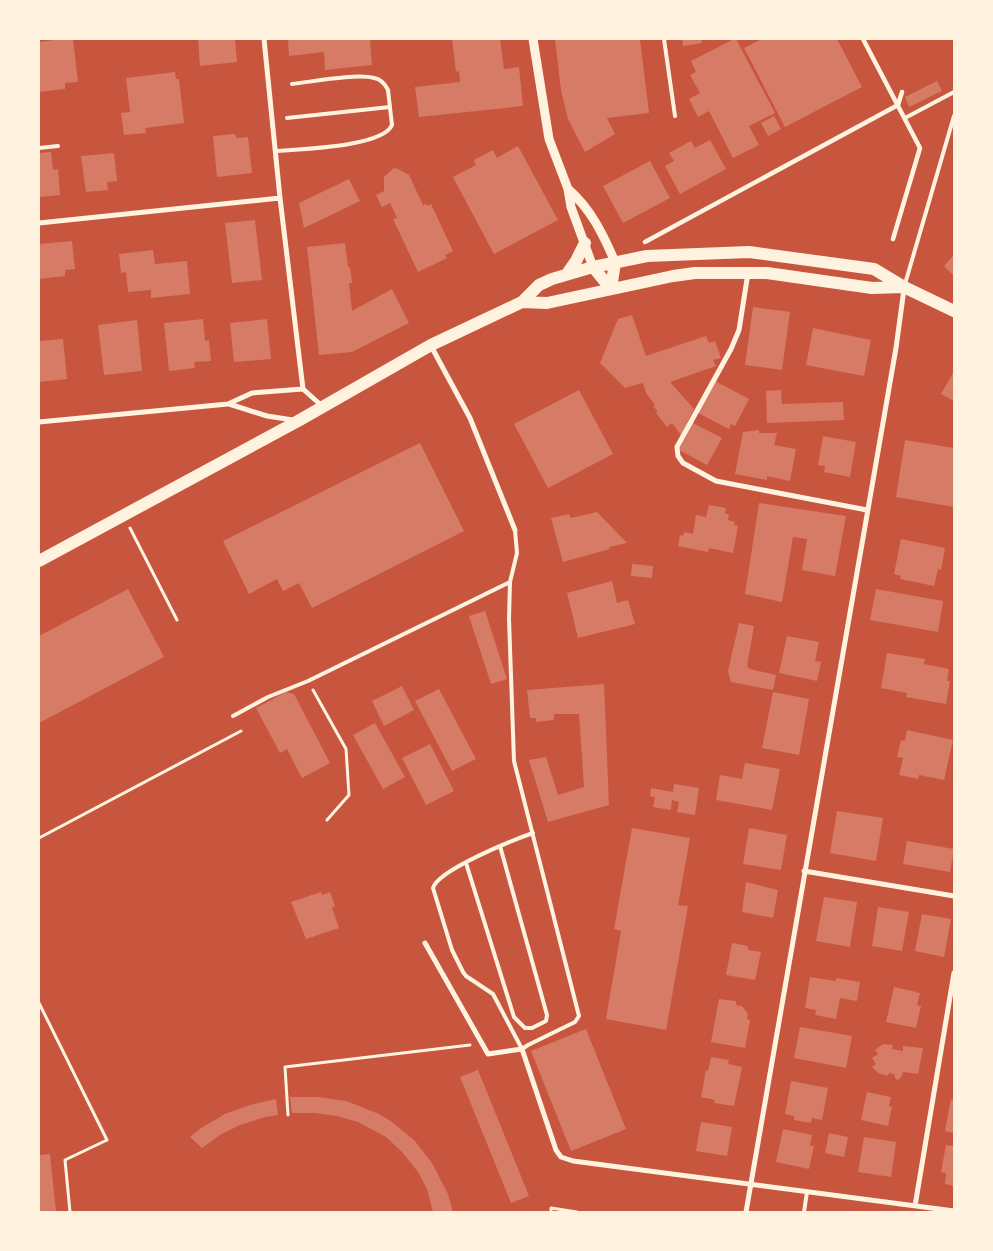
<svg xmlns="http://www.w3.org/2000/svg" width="993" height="1251" font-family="Rubik,sans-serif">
  <rect width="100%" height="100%" fill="#c8553d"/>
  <path fill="#d67c66" d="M63,39H73L78,82L65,83V89L39,92V42Z
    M198,39H235L237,62L200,66Z
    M288,39H370L372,65L325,70L324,52L289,56Z
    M452,39H500L504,69L519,67L523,106L419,117L415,87L460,82L459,71L456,72Z
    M555,39H640L649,113L607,118L615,134L585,152L568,119L561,90Z
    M682,39H701L702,43L683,46Z
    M734,39H736L775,113L749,126L759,145L733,158L709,111L698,117L689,99L700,93L690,75L696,72L691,61Z
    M762,39H837L862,87L785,127L744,48Z
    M175,72L176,79H179L184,123L145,128L146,133L124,135L121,113L130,112L126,78Z
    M937,81L942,91L909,107L905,97Z
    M774,116L781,129L768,136L761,123Z
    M235,134L236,138L248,137L252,173L217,177L213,136Z
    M710,140L726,169L680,194L665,166L674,161L669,153L691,141L695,148Z
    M518,146L558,220L494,254L453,177L476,165L474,160L493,150L497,158Z
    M51,152L53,170L58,169L60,195L39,197V153Z
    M114,153L117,181L107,182L108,190L86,192L81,156Z
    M650,161L670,198L623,223L603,186Z
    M394,168L398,169L409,175L423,205L426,204L428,206L431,204L453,251L445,255L447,258L418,272L393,219L397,218L390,203L382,207L376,195L384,191V177Z
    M349,179L360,201L304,228L299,203Z
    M255,220L262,280L232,283L225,223Z
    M72,241L75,269L65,270V276L39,279V244Z
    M345,243L348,267H350L352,283H349L352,311L392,289L409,323L352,352L319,355L307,247Z
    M153,250L155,264L187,261L190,294L151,298V290L128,292L126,272L121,273L119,254Z
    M954,255V276L944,266Z
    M753,307L790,312L782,370L745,365Z
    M632,315L646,356L706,336L709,343L715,341L721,358L713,360L716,366L670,382L694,409L681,435L672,423L667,427L656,413L658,412L653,406L655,405L646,393L643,383L625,388L600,363L618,319Z
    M203,319L205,341L209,340L211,361L194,362L195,368L169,371L164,323Z
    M267,319L271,359L234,362L230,323Z
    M137,320L142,371L104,375L98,325Z
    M813,328L871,340L864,376L806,365Z
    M63,339L67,379L39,382V341Z
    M954,371V401L941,394Z
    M715,381L749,399L735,426L731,424L729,429L698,413Z
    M579,390L613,454L548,488L514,424Z
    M781,390L782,404L843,402L844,420L767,423L766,391Z
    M693,423L722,438L707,465L679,450Z
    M759,430V433H777L774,445L796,449L790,481L767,476V480L735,474L743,432Z
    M823,436L856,442L850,477L824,472L825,466L818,465Z
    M905,440L954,448V507L896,497Z
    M420,443L464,531L312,608L299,583L283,591L277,579L249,594L223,541Z
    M759,503L846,516L835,576L802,570L807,539L793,537L782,602L745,594Z
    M709,505L726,508L725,514H729L728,520L735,522L734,525L738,526L733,553L709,548L708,552L678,546L680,535L683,536L684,532L693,534L696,515L706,517Z
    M597,512L627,543L609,547L610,549L563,562L551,518L569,514L571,518Z
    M901,539L945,548L941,570L938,569L934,586L900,579L901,576L894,574Z
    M632,564L653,566L652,578L631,576Z
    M612,581L617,603L628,600L635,624L578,638L567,593Z
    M128,589L164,657L39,723V636Z
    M876,589L943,601L938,632L870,620Z
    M485,611L507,679L491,684L469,616Z
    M739,623L754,626L747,666L750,669L776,675L773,690L731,682L728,671Z
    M787,636L819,642L815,661L821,662L817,681L779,673Z
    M887,653L925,659L924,664L949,669L947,681H950L946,704L906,697L907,693L881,688Z
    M604,684L609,805L548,822L529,760L546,757L558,795L584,787L579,714H554V720L536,722V718H530L527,690Z
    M402,686L414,710L384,726L372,701Z
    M439,689L476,759L452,771L415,701Z
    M286,692L294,694L330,763L302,778L287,749L280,753L256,708Z
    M773,692L809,699L799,755L762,748Z
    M375,723L405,777L383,789L353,735Z
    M907,730L953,740L944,780L919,775L918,779L899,775L903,758L897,757L901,740L905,741Z
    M430,744L454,791L426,805L402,758Z
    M745,763L780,769L772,810L716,800L720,775L742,779Z
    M674,784L699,788L695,815L677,812L679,802L672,800L671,810L653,807L655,797L650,796L651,788L673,792Z
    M837,811L883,818L876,861L830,853Z
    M632,828L690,838L678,905L688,906L666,1030L606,1019L621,931L614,929Z
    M749,828L787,835L781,870L743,864Z
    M907,841L954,849L950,872L903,864Z
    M746,882L778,890L773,918L742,912Z
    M321,892L322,895L330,892L335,906L332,908L339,928L306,939L291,902Z
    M824,897L857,902L850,947L816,941Z
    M878,907L909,912L902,951L872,946Z
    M922,914L951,919L944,957L915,951Z
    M732,943L748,946V950L761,952L755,980L726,975Z
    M810,977L836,981V978L860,982L857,1001L840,998L836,1019L815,1015L816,1010L805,1008Z
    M894,987L920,993L917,1005L921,1006L916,1028L886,1022Z
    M719,999L736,1001V1005L742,1006L748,1014L747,1019L750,1020L745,1048L711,1042Z
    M800,1027L852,1036L846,1068L794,1058Z
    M586,1029L626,1129L571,1151L531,1051Z
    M883,1044L893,1045L892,1049L903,1051V1046L923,1048L918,1074L903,1072L902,1076L898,1080L895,1078L894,1074L889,1073L888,1076L878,1073L872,1067L876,1064L872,1058L878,1054L875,1050Z
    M711,1057L729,1060L728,1064L742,1067L734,1106L714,1103L715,1100L701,1097L706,1070L708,1071Z
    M478,1070L529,1196L511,1203L460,1077Z
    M791,1081L828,1088L822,1120L812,1118L811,1123L794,1120V1116L785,1114Z
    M867,1092L891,1097L889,1106L892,1107L888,1126L861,1120Z
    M290,1097H318L346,1101L379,1114L392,1122L414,1140L432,1163L448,1194L453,1212H433L427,1189L418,1172L403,1153L386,1137L358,1122L337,1116L315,1113H292Z
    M276,1099L278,1115L265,1117L240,1125L220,1135L202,1148L190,1137L201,1128L225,1114L250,1105Z
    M951,1099L954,1100V1133L945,1131Z
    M701,1122L732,1127L727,1156L696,1151Z
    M783,1129L812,1135L810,1146H814L809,1169L776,1162Z
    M829,1133L848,1137L844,1157L825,1153Z
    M864,1137L896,1142L891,1177L858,1172Z
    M946,1145L954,1146V1186L945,1184L946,1173L941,1172Z
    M50,1154L56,1212H39V1155Z"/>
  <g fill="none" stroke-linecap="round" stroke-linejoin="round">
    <path stroke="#fff3e0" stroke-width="3" d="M130,528L177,620
      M313,690L346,749L349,795L327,820
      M39,838L241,731
      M39,1003L107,1140L65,1160L70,1212
      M288,1115L285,1067L470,1045
      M551,1212V1208L577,1212"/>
    <path stroke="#fff3e0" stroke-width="4" d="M664,39L675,116
      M287,118L390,107
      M905,118L954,92
      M39,148L58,146
      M276,151C299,149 383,147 392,125L388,90C385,84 381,79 374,78C357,73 311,82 292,84
      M905,284L954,116
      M515,530L517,553L510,582L509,619L514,761L579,1016L575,1022L528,1045L522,1049L493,994L466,976L463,972L452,950L433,888C438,870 513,840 533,833
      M233,716L268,697L308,681L510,582
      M466,863L514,1017L525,1028H532L546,1021L547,1015L500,846
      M804,1212L807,1192"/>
    <path stroke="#fff3e0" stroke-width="4.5" d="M863,39L920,148L893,239
      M645,242L898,105L902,92"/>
    <path stroke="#fff3e0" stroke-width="5" d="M264,39L280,198L303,389L322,406
      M39,223L280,198
      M748,273L739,330L731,349L677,447L678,456L683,463L716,481L867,510
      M431,346L470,418L515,530
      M229,404L267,416L293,420
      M39,422L228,404L252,393L303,389
      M804,871L954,896
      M425,943L488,1054L522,1049L556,1150L561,1157L573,1161L954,1211
      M915,1206L954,973
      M746,1212L896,348L904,289"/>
    <path stroke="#fff3e0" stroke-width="9" d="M533,39L549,139L568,189L571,207L593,267
      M568,189C591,209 603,234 615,262"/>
    <path stroke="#fff3e0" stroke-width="12" d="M593,267L611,289
      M567,274L576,261L585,243
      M611,289L615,262
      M522,302L547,303L673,276L695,273H767L872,288L904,287
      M39,561L298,421L431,345L522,302L539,285L552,279L593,267L647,256L749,252L874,269L904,287L954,311"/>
  </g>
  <rect width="993" height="1251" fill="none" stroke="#fff3e0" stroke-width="80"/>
</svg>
